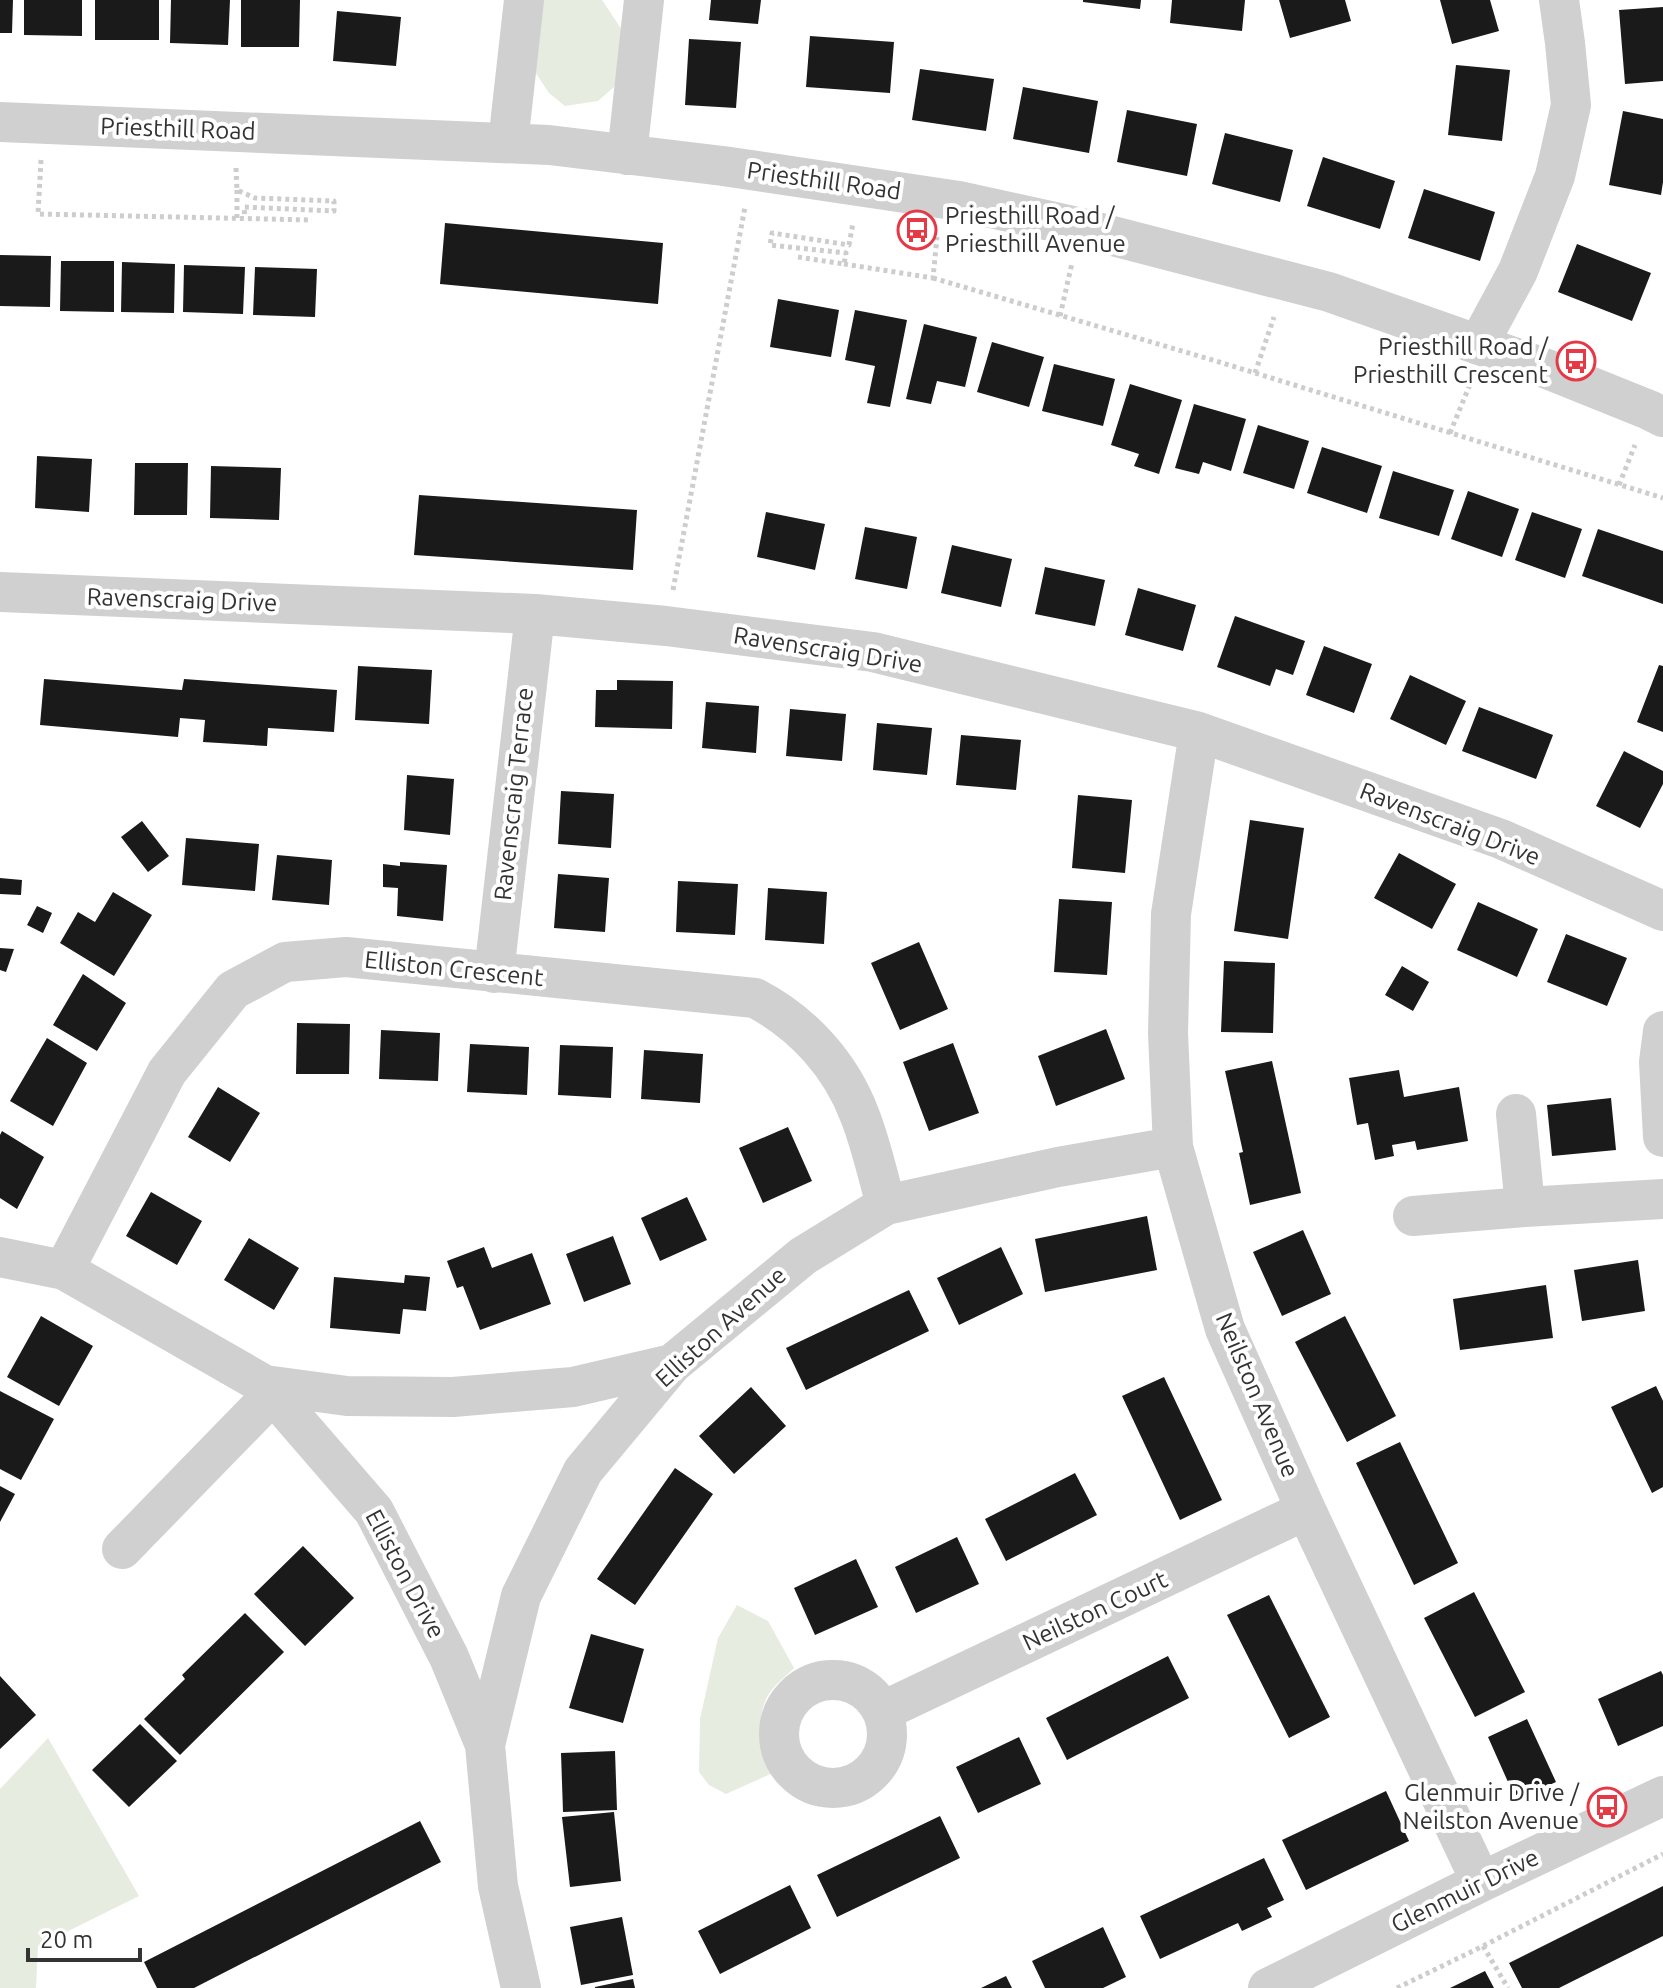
<svg xmlns="http://www.w3.org/2000/svg" width="1663" height="1988" font-family="Ubuntu,sans-serif">
  <rect width="100%" height="100%" fill="#fff"/>
  <path fill="#e6ecdf" d="M542,0H602L622,30L619,75L614,87L598,101L565,106L549,93L535,72Z
    M737,1605L768,1621L794,1668C785,1677 773,1686 767,1697C755,1722 761,1750 775,1772L726,1794L709,1785L699,1772L700,1719L718,1638Z
    M48,1738L139,1896L38,1946L36,1988H0V1789Z"/>
  <path fill="#1a1a1a" d="M0,0H13L12,33H0Z
    M24,0H82V36L24,35Z
    M95,0H159V40H95Z
    M171,0H230L228,45L170,43Z
    M241,0H300L299,47H241Z
    M711,0H761L758,24L709,20Z
    M1083,0H1141L1140,9L1083,2Z
    M1172,0H1245L1242,31L1170,23Z
    M1279,0H1345L1351,21L1290,38Z
    M1440,0H1490L1499,31L1452,44Z
    M1663,7V81L1625,84L1619,10Z
    M337,11L401,17L396,66L333,61Z
    M810,36L894,42L890,93L806,87Z
    M689,39L741,42L736,108L685,105Z
    M1456,65L1510,70L1502,141L1448,135Z
    M920,69L994,79L986,131L912,120Z
    M1023,87L1098,101L1089,153L1013,139Z
    M1127,110L1197,124L1187,176L1117,162Z
    M1623,111L1663,119V182L1661,195L1609,185Z
    M1225,133L1293,150L1280,202L1212,184Z
    M1323,157L1395,181L1380,229L1307,206Z
    M1424,189L1495,212L1480,261L1408,238Z
    M445,223L663,243L658,304L440,284Z
    M1577,244L1651,273L1632,321L1558,292Z
    M0,255L51,256L50,307L0,306Z
    M61,261H114V312L60,311Z
    M122,262L175,264L174,313L121,312Z
    M184,265L245,267L243,314L183,312Z
    M255,267L317,269L315,317L253,315Z
    M778,299L839,310L831,357L770,347Z
    M855,310L907,320L890,407L867,403L875,366L845,360Z
    M924,324L977,337L965,387L937,381L931,404L906,399Z
    M992,342L1044,357L1029,407L977,392Z
    M1054,364L1115,379L1103,426L1042,411Z
    M1130,384L1182,400L1159,474L1134,466L1139,454L1111,445Z
    M1194,404L1246,419L1231,471L1203,462L1199,474L1175,468Z
    M1258,425L1309,441L1294,489L1243,473Z
    M1322,447L1382,466L1367,513L1307,493Z
    M37,456L92,459L89,512L35,508Z
    M135,463H188L187,515H134Z
    M211,466L281,468L279,520L210,518Z
    M1393,471L1454,490L1439,536L1379,518Z
    M1468,491L1519,509L1502,557L1451,539Z
    M419,495L637,510L633,570L414,555Z
    M766,512L825,524L815,570L757,557Z
    M1532,512L1582,529L1565,578L1515,560Z
    M865,527L917,537L907,589L855,579Z
    M1598,529L1663,551V604L1582,576Z
    M952,545L1012,559L1001,607L941,593Z
    M1045,567L1105,580L1095,626L1035,614Z
    M1138,588L1196,605L1183,651L1125,635Z
    M1235,616L1305,641L1293,675L1276,669L1270,686L1217,667Z
    M1324,646L1372,664L1354,713L1306,695Z
    M1659,665L1663,666V732L1637,722Z
    M358,666L432,670L429,724L355,720Z
    M1410,675L1466,701L1446,745L1390,719Z
    M44,679L182,690L184,679L337,690L334,732L268,728L267,746L203,742L205,720L180,718L178,737L40,725Z
    M617,680L673,681L672,729L595,727L596,690H617Z
    M706,702L759,706L756,753L702,748Z
    M1479,707L1553,735L1536,779L1462,751Z
    M790,709L846,714L842,761L786,756Z
    M877,723L932,728L927,775L873,770Z
    M961,735L1021,740L1016,790L956,785Z
    M1624,751L1663,771V784L1640,828L1596,806Z
    M407,775L454,779L450,835L404,830Z
    M561,791L614,794L611,848L558,844Z
    M1078,795L1132,800L1125,873L1072,868Z
    M1250,820L1304,828L1288,939L1234,931Z
    M142,821L169,856L148,872L121,837Z
    M186,838L259,844L255,891L182,885Z
    M1399,853L1456,884L1432,929L1374,898Z
    M277,855L332,860L329,905L272,900Z
    M400,862L447,865L443,921L397,916L398,888L383,887V864L400,866Z
    M558,874L609,878L605,932L554,928Z
    M0,878L22,880L21,895L0,894Z
    M678,881L738,884L735,935L676,932Z
    M768,888L827,892L824,944L765,940Z
    M113,892L152,915L114,976L60,943L78,912L95,922Z
    M1059,899L1112,902L1107,975L1054,972Z
    M1478,902L1538,929L1517,977L1457,950Z
    M37,906L52,913L43,933L27,925Z
    M1566,934L1627,958L1607,1006L1547,982Z
    M919,942L948,1009L900,1030L871,963Z
    M0,948L14,949L6,972L0,970Z
    M1224,961L1275,963L1273,1033L1221,1032Z
    M1402,966L1429,982L1413,1011L1385,995Z
    M83,974L126,1003L97,1051L53,1025Z
    M297,1023L350,1024L349,1074H296Z
    M1106,1029L1125,1079L1056,1106L1038,1056Z
    M381,1030L440,1033L438,1081L379,1079Z
    M47,1038L87,1063L53,1126L10,1101Z
    M953,1043L979,1113L929,1131L903,1062Z
    M470,1044L529,1047L527,1095L467,1092Z
    M560,1045L613,1047L611,1098L558,1095Z
    M644,1050L703,1054L700,1103L641,1099Z
    M1272,1061L1301,1193L1250,1205L1239,1153L1243,1152L1225,1071Z
    M1399,1070L1404,1097L1459,1087L1468,1141L1417,1150L1415,1141L1392,1145L1394,1156L1375,1160L1368,1123L1357,1125L1349,1078Z
    M218,1087L260,1113L230,1162L188,1137Z
    M1611,1098L1616,1150L1552,1156L1547,1105Z
    M788,1127L812,1181L763,1203L739,1148Z
    M2,1131L44,1157L17,1209L0,1198V1135Z
    M151,1192L202,1221L177,1265L126,1236Z
    M687,1197L707,1240L660,1261L641,1218Z
    M1147,1216L1157,1270L1045,1292L1035,1239Z
    M1303,1230L1331,1294L1282,1316L1253,1252Z
    M613,1236L631,1284L584,1302L566,1254Z
    M249,1238L299,1268L274,1310L224,1280Z
    M484,1247L492,1268L532,1253L551,1304L480,1330L463,1286L457,1288L447,1261Z
    M1001,1247L1023,1294L959,1325L937,1278Z
    M1638,1260L1645,1311L1582,1321L1574,1270Z
    M405,1275L430,1277L426,1311L403,1309L400,1334L330,1328L334,1277L404,1283Z
    M1546,1285L1553,1338L1460,1350L1453,1299Z
    M909,1290L929,1331L806,1390L786,1348Z
    M41,1316L93,1346L59,1406L7,1377Z
    M1345,1316L1396,1416L1347,1442L1295,1342Z
    M1164,1377L1222,1500L1180,1520L1122,1396Z
    M1656,1386L1663,1401V1487L1652,1493L1611,1407Z
    M751,1387L786,1426L734,1474L699,1436Z
    M0,1391L54,1419L21,1480L0,1469Z
    M1400,1442L1458,1563L1414,1585L1356,1463Z
    M675,1468L713,1494L635,1605L597,1579Z
    M1075,1473L1097,1515L1006,1561L985,1519Z
    M0,1486L15,1494L0,1522Z
    M957,1537L979,1584L916,1613L895,1567Z
    M303,1546L354,1598L305,1646L254,1594Z
    M856,1559L878,1607L815,1635L794,1588Z
    M1474,1592L1525,1692L1475,1717L1424,1618Z
    M1269,1595L1330,1717L1289,1738L1227,1615Z
    M245,1613L284,1652L180,1755L144,1719L185,1679L182,1675Z
    M591,1634L644,1649L623,1723L569,1708Z
    M1168,1656L1189,1698L1067,1760L1046,1718Z
    M1661,1671L1663,1675V1726L1618,1746L1598,1699Z
    M0,1676L36,1715L0,1749Z
    M1527,1719L1556,1782L1516,1800L1488,1737Z
    M140,1724L177,1761L129,1807L92,1770Z
    M1019,1737L1041,1784L978,1813L956,1767Z
    M615,1751L617,1810L563,1812L561,1753Z
    M1386,1791L1409,1841L1306,1890L1282,1840Z
    M614,1812L621,1881L570,1887L562,1817Z
    M940,1816L960,1858L837,1917L817,1875Z
    M420,1821L441,1862L194,1988H157L144,1962Z
    M1264,1858L1284,1900L1267,1908L1272,1917L1242,1931L1238,1923L1160,1959L1140,1916Z
    M790,1885L811,1928L720,1974L698,1931Z
    M1663,1886V1936L1559,1988H1522L1509,1963Z
    M622,1917L633,1975L581,1985L570,1927Z
    M1103,1927L1126,1977L1103,1988H1045L1032,1961Z
    M1485,1971L1494,1988H1450Z
    M1006,1976L1012,1988H981Z
    M633,1979L635,1988H595V1987Z"/>
  <g fill="none" stroke-linecap="round" stroke-linejoin="round">
    <path stroke="#cdcdcd" stroke-width="5" stroke-dasharray="4 4" stroke-linecap="butt" d="M41,160L38,214L312,220
      M236,168L237,190L255,198L334,201V211L244,207L245,218
      M237,190V219
      M798,257L844,264L846,253L770,245L772,233L849,245L853,223
      M844,264L933,278L937,237
      M933,278L1216,361L1663,498
      M1060,316L1072,263
      M1255,373L1274,317
      M1450,433L1471,382
      M1619,485L1635,445
      M673,590L745,207
      M1483,1946L1508,1988
      M1397,1988L1483,1946L1663,1854"/>
    <path stroke="#d0d0d0" stroke-width="40" d="M0,122L549,145L723,166L959,201L1082,228L1329,292L1547,369L1649,410L1663,417
      M508,143L524,0
      M627,155L644,0
      M1478,345L1518,271L1555,176L1571,105L1565,43L1559,0
      M0,592L535,614L666,626L873,652L1199,732L1501,839L1663,911
      M1199,732L1171,914L1168,1033L1173,1147L1225,1329L1306,1510L1481,1882
      M494,973L535,614
      M1663,1031L1659,1062L1663,1137
      M1516,1114L1525,1207
      M1413,1216L1525,1207L1663,1199
      M0,1257L64,1270L265,1385L374,1511L449,1657L485,1745
      M64,1270L167,1072L233,990L285,962L346,957L755,998C803,1023 841,1065 860,1116C871,1144 878,1176 886,1205
      M265,1385L347,1396L453,1397L573,1387L672,1364
      M122,1549L273,1394
      M779 1734a54 54 0 1 1 108 0a54 54 0 1 1-108 0Z
      M883,1711L1306,1510
      M521,1988L498,1886L485,1745L521,1596L583,1471L672,1364L803,1256L886,1205L1058,1167L1173,1147
      M1268,1988L1481,1882L1663,1796"/>
  </g>
  <defs>
    <symbol id="bus-ring" viewBox="-11 -11 22 22"><circle r="9.5" fill="#fff" stroke="#e63946" stroke-width="1.5"/><path d="M-5-6H5V4H4V6H2V4H-2V6H-4V4H-5ZM-3.5-4V0h7V-4ZM-3.5 1.2v1.5H-2V1.2ZM2 1.2v1.5H3.5V1.2Z" fill="#e63946"/></symbol>
  </defs>
  <g fill-rule="evenodd">
    <use href="#bus-ring" x="895" y="208" width="44" height="44"/>
    <use href="#bus-ring" x="1554" y="339" width="44" height="44"/>
    <use href="#bus-ring" x="1585" y="1785" width="44" height="44"/>
  </g>
  <g text-anchor="middle" stroke-width="8" stroke-linejoin="round" paint-order="stroke">
    <g font-size="24" fill="#333" stroke="#fff">
      <text transform="translate(178 129) rotate(2)" y="8">Priesthill Road</text>
      <text transform="translate(824 181) rotate(8)" y="8">Priesthill Road</text>
      <text transform="translate(182 600) rotate(2)" y="8">Ravenscraig Drive</text>
      <text transform="translate(828 650) rotate(9)" y="8">Ravenscraig Drive</text>
      <text transform="translate(514 794) rotate(-84)" y="8">Ravenscraig Terrace</text>
      <text transform="translate(1450 824) rotate(21)" y="8">Ravenscraig Drive</text>
      <text transform="translate(454 969) rotate(6)" y="8">Elliston Crescent</text>
      <text transform="translate(721 1327) rotate(-42)" y="8">Elliston Avenue</text>
      <text transform="translate(1257 1395) rotate(67)" y="8">Neilston Avenue</text>
      <text transform="translate(405 1574) rotate(62)" y="8">Elliston Drive</text>
      <text transform="translate(1095 1611) rotate(-25)" y="8">Neilston Court</text>
      <text transform="translate(1465 1891) rotate(-26)" y="8">Glenmuir Drive</text>
    </g>
    <g font-size="24" fill="#333" stroke="#fff" text-anchor="end">
      <text x="945" y="224" text-anchor="start">Priesthill Road /<tspan x="945" dy="28">Priesthill Avenue</tspan></text>
      <text x="1548" y="355">Priesthill Road /<tspan x="1548" dy="28">Priesthill Crescent</tspan></text>
      <text x="1579" y="1801">Glenmuir Drive /<tspan x="1579" dy="28">Neilston Avenue</tspan></text>
    </g>
  </g>
  <path d="M28 1948v12h112v-12" fill="none" stroke="#333333" stroke-width="4"/>
  <text x="40" y="1948" font-size="24" fill="#333333" stroke="#ffffff" stroke-width="6" paint-order="stroke">20 m</text>
</svg>
